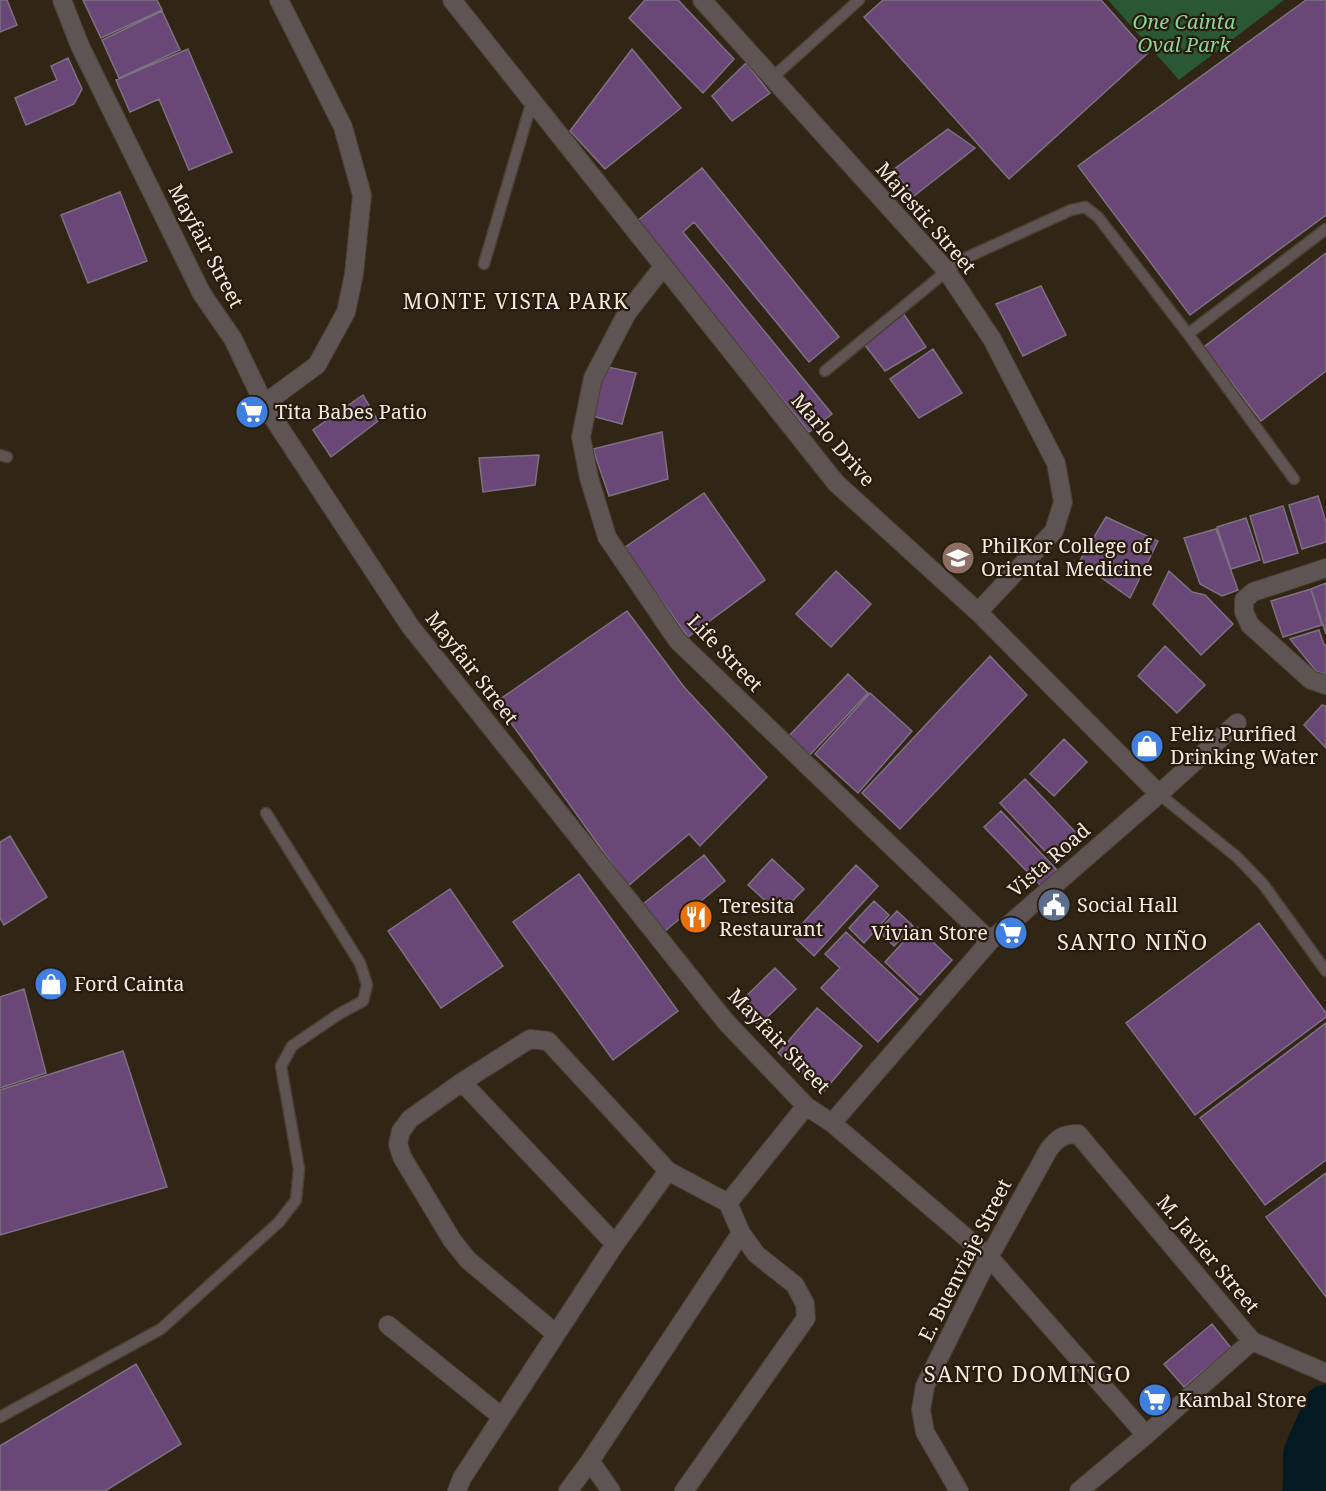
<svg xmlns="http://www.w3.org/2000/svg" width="1326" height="1491" font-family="'Noto Serif',serif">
  <rect width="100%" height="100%" fill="#312516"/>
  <path fill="#2a5734" d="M1108,0H1284L1179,80Z"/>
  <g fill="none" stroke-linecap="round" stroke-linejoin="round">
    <path stroke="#031a23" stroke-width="45" d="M1305,1491L1306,1453L1326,1407"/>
  </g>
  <path fill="#694777" stroke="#7d7183" stroke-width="1.5" d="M0,0H7L17,25L0,32Z
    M83,0H157L162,10L101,38Z
    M645,0H678L734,59L703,93L629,18Z
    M883,0H1101L1148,53L1009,179L864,17Z
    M1306,0H1326V215L1190,315L1078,166Z
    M162,11L180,50L119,78L102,40Z
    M188,49L232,152L189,170L159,99L130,112L116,80Z
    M632,49L681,108L605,169L570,131Z
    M68,58L82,89L74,104L26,125L15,98L57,80L51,66Z
    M746,63L770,93L732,121L712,96Z
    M948,129L975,148L914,196L893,170Z
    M702,168L839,337L809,362L694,222L683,232L832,414L809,432L637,221Z
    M120,192L147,261L88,283L61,215Z
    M1326,253V371L1261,421L1204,347Z
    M1041,286L1066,335L1023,356L996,304Z
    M903,313L926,347L885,371L864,344Z
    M933,349L962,393L919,418L890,379Z
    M603,366L636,373L622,424L592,416Z
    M363,395L378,421L331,457L313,430Z
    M662,432L668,479L609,496L593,449Z
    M539,455L535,485L483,492L479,458Z
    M704,493L765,580L688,637L624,548Z
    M1318,496L1326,522V542L1302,549L1289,505Z
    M1283,506L1298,553L1264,563L1250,516Z
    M1106,517L1158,541L1130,598L1079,562Z
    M1246,518L1260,560L1231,569L1217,527Z
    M1216,529L1238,590L1222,596L1200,584L1184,538Z
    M836,571L871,604L831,647L796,614Z
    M1169,571L1192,592L1205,595L1233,624L1201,655L1153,604Z
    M1326,583V634L1311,589Z
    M1311,589L1322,625L1283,637L1271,601Z
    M627,611L684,687L767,777L700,846L689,834L628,886L496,702Z
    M1319,630L1324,645H1326V675L1316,671L1290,639Z
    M1165,646L1205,685L1177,713L1138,676Z
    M990,656L1027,695L900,829L862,793Z
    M848,674L868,693L807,758L786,739Z
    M870,693L912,731L858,793L815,754Z
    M1322,705L1326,706V748L1304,725Z
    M1064,739L1087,762L1054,796L1030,774Z
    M1025,779L1082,839L1057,864L1000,803Z
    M1001,811L1057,870L1041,886L984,827Z
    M10,836L47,897L4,925L0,918V842Z
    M704,855L725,881L665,931L643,904Z
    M772,859L804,889L780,914L748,885Z
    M856,865L878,886L814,956L792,935Z
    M579,874L678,1011L613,1060L513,922Z
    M450,889L503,966L441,1008L388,931Z
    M874,901L889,915L864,943L849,928Z
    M897,911L913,926L894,946L878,931Z
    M1259,923L1326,1013V1017L1195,1115L1126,1023Z
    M917,927L952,960L920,995L885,962Z
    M846,932L918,999L878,1042L821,988L840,968L825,954Z
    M775,968L796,989L758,1026L738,1004Z
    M24,989L46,1073L0,1088V997Z
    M817,1008L862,1046L824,1091L778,1053Z
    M1326,1023V1160L1265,1205L1200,1118Z
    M123,1051L167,1187L0,1235V1090Z
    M1326,1173V1297L1266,1217Z
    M1212,1324L1231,1348L1184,1387L1164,1364Z
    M136,1364L181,1444L105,1491H0V1446Z"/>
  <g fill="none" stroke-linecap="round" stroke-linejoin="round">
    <defs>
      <path id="lane" d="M772,78L859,0
        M484,264L532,101
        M1188,334L1326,229
        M825,371L959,261L1071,210L1085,207L1098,217L1188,334L1294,479
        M0,455L7,457
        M1159,794L1237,857L1263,884L1326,971
        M0,1417L161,1329L279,1222L296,1200L299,1169L281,1066L292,1046L339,1014L363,1001L367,985L360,963L266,813"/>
      <path id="street" d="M62,0L80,46L202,294L233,339L264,404L410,626L726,1022L806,1106L832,1123L989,1257L1146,1435
        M452,0L836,483L978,612L1159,794
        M702,0L946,270L992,339L1056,463L1063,502L1054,531L978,612
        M663,267L627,313L593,378L581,437L589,478L607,537L677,640L990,941
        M264,404L317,365L346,312L354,274L362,195L343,127L279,0
        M1326,568L1253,592L1244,600V612L1250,625L1311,680L1326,685
        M462,1082L615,1244
        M832,1123L990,941L1159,794L1237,723
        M728,1203L806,1106
        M388,1325L502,1417
        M556,1334L468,1260L452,1240L402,1157L398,1144L401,1131L410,1119L462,1082L530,1039L548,1041L668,1171L728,1203L741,1233L756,1254L795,1285L805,1304L806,1318L684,1491
        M590,1461L611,1491
        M457,1491L462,1478L615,1244L668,1171
        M568,1491L590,1461L741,1233
        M959,1491L925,1432L921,1410L925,1386L989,1257L1049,1149C1058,1138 1063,1134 1078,1134L1252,1341L1326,1373
        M1079,1491L1146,1435L1252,1341"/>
    </defs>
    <use href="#lane" stroke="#4c4032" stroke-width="13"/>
    <use href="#street" stroke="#4c4032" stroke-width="20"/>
    <use href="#lane" stroke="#5e5453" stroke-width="10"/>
    <use href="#street" stroke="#5e5453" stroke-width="18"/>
  </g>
  <defs>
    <symbol id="supermarket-disc" viewBox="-11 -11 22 22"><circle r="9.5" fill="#3f7fe0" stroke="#271b0d"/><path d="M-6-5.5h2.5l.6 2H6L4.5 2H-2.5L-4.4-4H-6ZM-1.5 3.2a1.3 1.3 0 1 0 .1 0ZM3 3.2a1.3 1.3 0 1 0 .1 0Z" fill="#fff"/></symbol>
    <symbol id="university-disc" viewBox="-11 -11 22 22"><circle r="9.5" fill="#8d6e63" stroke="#271b0d"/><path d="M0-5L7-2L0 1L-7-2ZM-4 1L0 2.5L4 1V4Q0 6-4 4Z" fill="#fff"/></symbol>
    <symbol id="shop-disc" viewBox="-11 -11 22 22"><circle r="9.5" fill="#3f7fe0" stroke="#271b0d"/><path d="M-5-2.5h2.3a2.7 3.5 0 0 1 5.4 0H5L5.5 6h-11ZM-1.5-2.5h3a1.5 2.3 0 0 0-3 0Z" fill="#fff"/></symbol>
    <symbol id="civic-disc" viewBox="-11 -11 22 22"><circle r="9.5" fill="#5c6f8a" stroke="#271b0d"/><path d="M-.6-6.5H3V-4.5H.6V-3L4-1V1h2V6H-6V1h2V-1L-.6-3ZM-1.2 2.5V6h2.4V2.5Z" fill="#fff"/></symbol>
    <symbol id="restaurant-disc" viewBox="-11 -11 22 22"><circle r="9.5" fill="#e8710a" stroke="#271b0d"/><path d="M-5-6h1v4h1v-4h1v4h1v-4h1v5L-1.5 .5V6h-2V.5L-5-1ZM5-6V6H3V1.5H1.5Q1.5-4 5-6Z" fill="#fff"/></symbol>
  </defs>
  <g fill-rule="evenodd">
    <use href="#supermarket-disc" x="233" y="393" width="38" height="38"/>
    <use href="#university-disc" x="939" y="539" width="38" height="38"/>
    <use href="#shop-disc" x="1128" y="727" width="38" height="38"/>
    <use href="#civic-disc" x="1035" y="886" width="38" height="38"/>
    <use href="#restaurant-disc" x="677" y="898" width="38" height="38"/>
    <use href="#supermarket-disc" x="992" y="914" width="38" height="38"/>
    <use href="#shop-disc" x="32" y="965" width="38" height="38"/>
    <use href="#supermarket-disc" x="1136" y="1381" width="38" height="38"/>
  </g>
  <g text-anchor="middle" stroke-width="4.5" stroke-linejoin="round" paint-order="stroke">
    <g font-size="20" font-style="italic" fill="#88d597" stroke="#271b0d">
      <text x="1184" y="29">One Cainta<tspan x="1184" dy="23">Oval Park</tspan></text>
    </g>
    <g font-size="20" fill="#f2e9e0" stroke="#271b0d">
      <text transform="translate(926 218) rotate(49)" y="7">Majestic Street</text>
      <text transform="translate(206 246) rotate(62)" y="7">Mayfair Street</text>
      <text transform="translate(833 440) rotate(49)" y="7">Marlo Drive</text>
      <text transform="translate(725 653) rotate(46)" y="7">Life Street</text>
      <text transform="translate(472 668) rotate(52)" y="7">Mayfair Street</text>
      <text transform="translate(1049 860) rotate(-41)" y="7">Vista Road</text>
      <text transform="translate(779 1041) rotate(46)" y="7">Mayfair Street</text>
      <text transform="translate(1208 1254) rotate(50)" y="7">M. Javier Street</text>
      <text transform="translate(965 1260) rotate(-63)" y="7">E. Buenviaje Street</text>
    </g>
    <g font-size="20" fill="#f2e9e0" stroke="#271b0d" text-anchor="start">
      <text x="275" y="419">Tita Babes Patio</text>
      <text x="981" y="553">PhilKor College of<tspan x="981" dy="23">Oriental Medicine</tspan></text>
      <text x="1170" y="741">Feliz Purified<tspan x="1170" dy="23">Drinking Water</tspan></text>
      <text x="1077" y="912">Social Hall</text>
      <text x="719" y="913">Teresita<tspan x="719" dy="23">Restaurant</tspan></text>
      <text x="988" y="940" text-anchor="end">Vivian Store</text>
      <text x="74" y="991">Ford Cainta</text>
      <text x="1178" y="1407">Kambal Store</text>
    </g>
    <g font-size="21" letter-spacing="1.5" fill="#f2e9e0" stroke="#271b0d">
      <text x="516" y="309">MONTE VISTA PARK</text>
    </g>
    <g font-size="22" letter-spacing="1.5" fill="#f2e9e0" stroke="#271b0d">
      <text x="1133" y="950">SANTO NIÑO</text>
      <text x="1028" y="1382">SANTO DOMINGO</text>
    </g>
  </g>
</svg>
